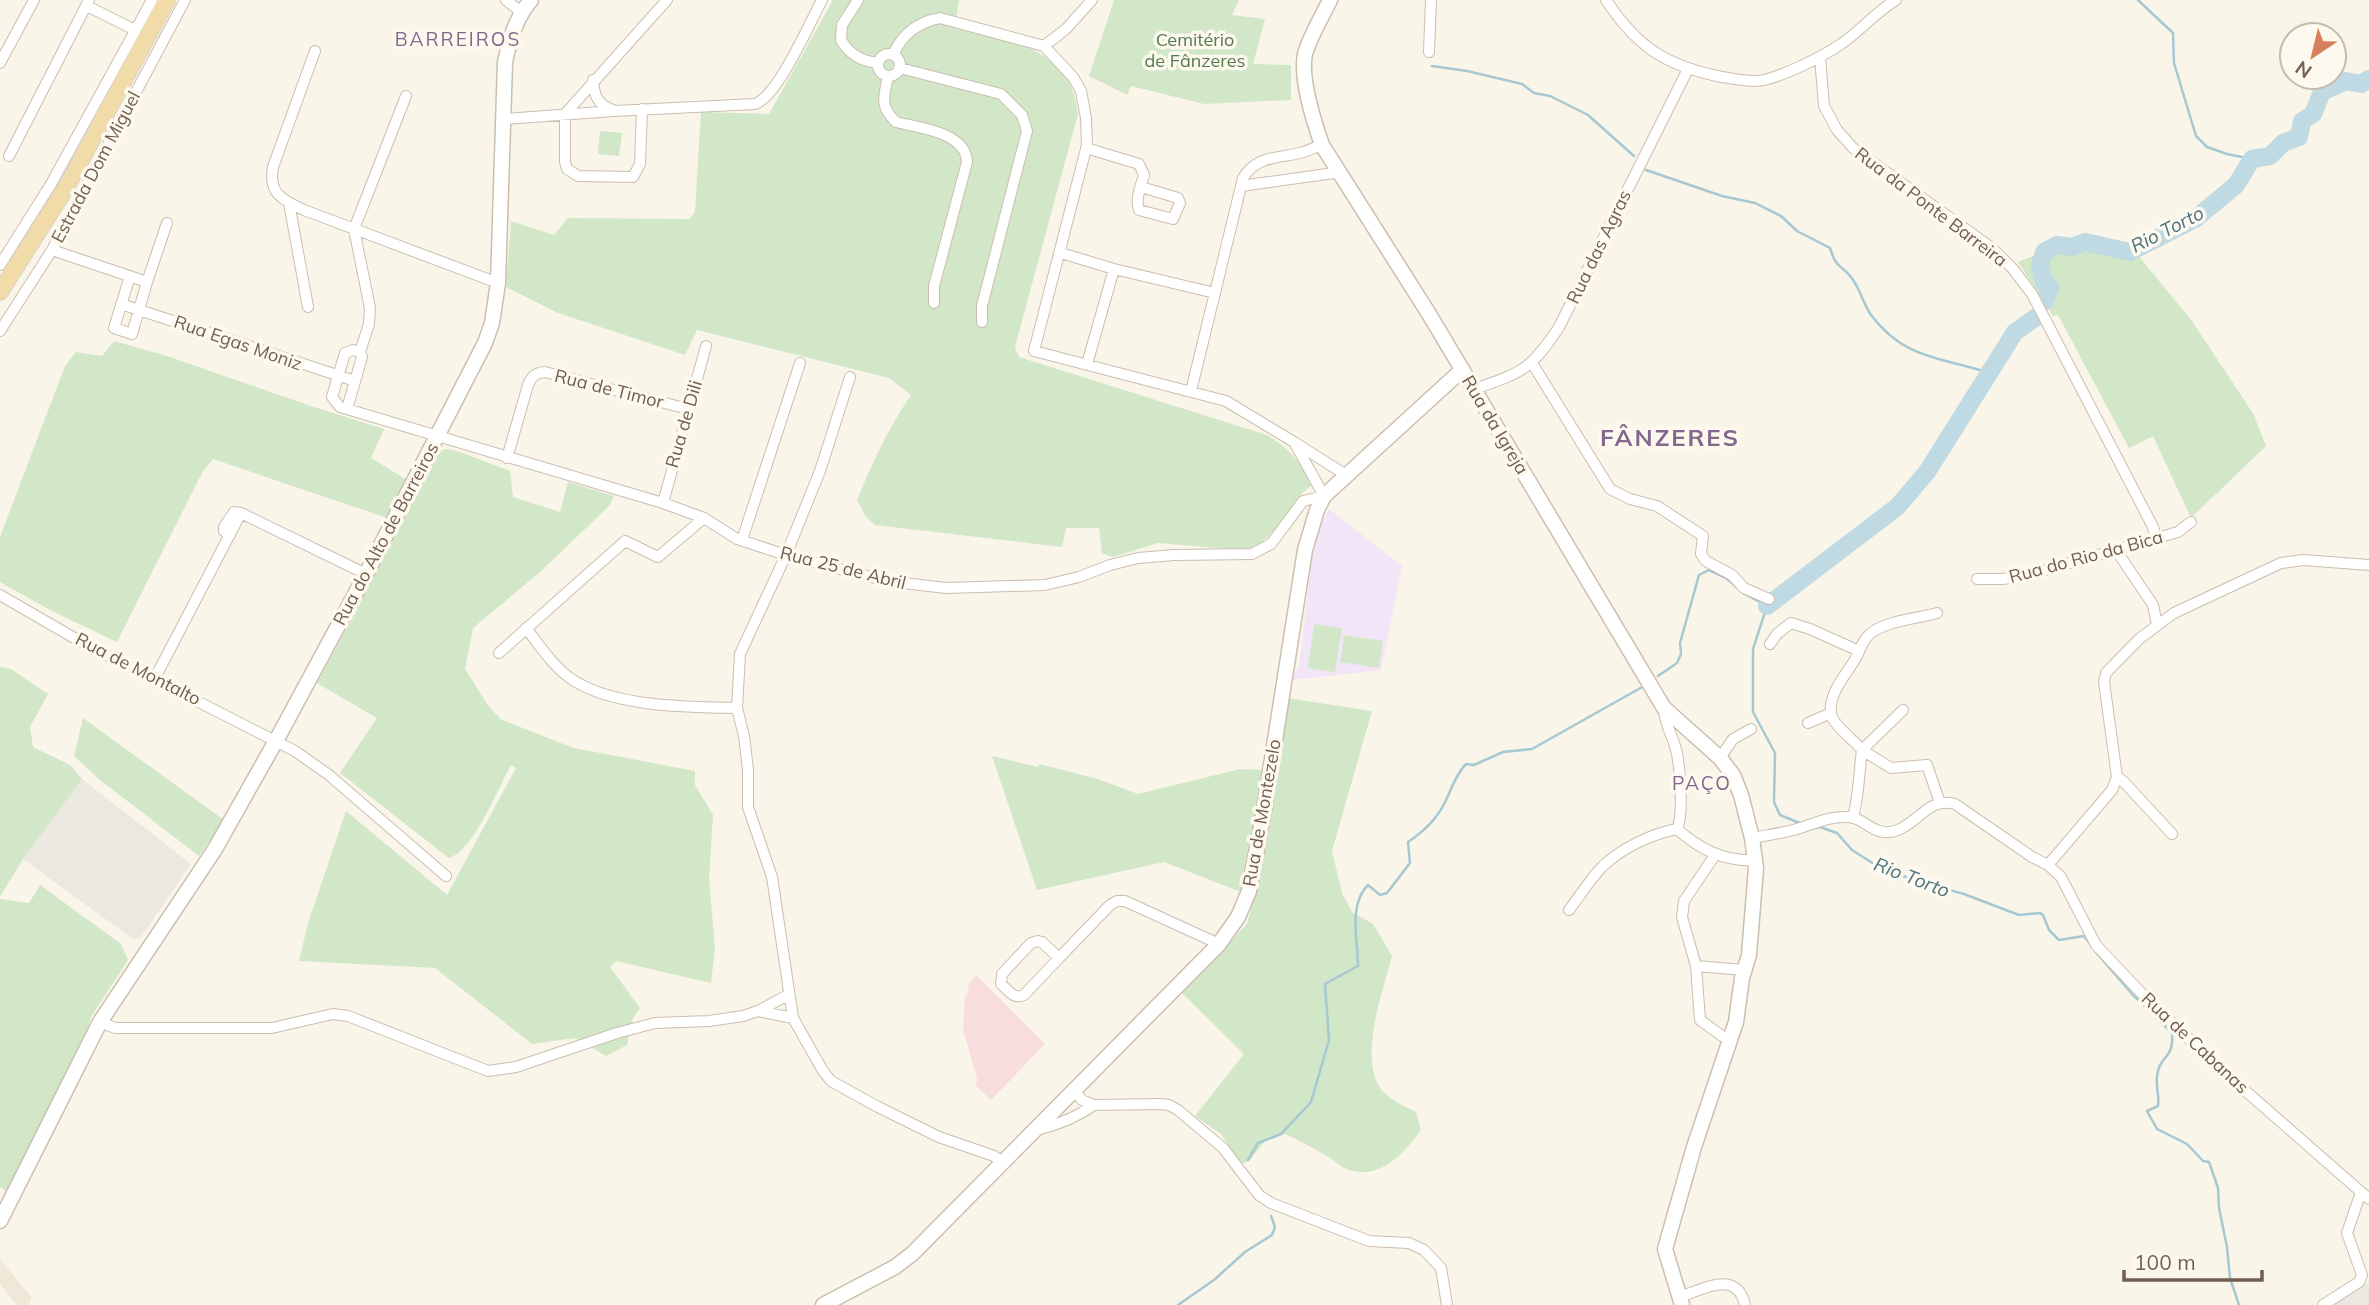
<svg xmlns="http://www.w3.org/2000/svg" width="2369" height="1305" font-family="Mulish,sans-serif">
  <rect width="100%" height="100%" fill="#faf5e9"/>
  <path fill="#f1e7d8" d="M0,1259L32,1298L29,1305H17L0,1284Z"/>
  <path fill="#ebe7e1" d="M82,779L191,864L141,937L133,939L23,859Z
    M2369,1282V1305H2331L2357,1288Z"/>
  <path fill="#f2e5f7" d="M1329,509L1402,566L1381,670L1293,680L1295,672L1299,668L1313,547L1319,528Z"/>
  <path fill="#f7ddde" d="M976,975L1045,1044L991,1100L975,1085L977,1079L963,1029L965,997L969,992L968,985Z"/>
  <path fill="#d2e6c8" d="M833,0H959L955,26C1007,39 1072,48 1078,114L1015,347L1019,357L1267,435C1290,450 1300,460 1311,486L1302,493L1280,524L1258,547L1241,550L1158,543L1113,557L1102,553L1099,528H1066L1062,547L875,525L866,517L857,500C872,463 889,427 911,395L889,378L697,330L685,355L558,313L506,287L511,221L554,235L568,218L690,219L695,212L701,112L769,114Z
    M1114,0H1239L1232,15L1265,19L1253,64L1291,65V100L1204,104L1131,86L1127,95L1089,76Z
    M600,131L622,133L619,156L598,154Z
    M2112,247L2134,256L2137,254L2192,321L2254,415L2266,446L2191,518L2153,436L2129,448L2058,315L2053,316L2018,262L2048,250Z
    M114,341L167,356L311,406L384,429L371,458L417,486L434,452L446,449L457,451L510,471L513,497L560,512L568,482L614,496L610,505L539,573L473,628L465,669L489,707L502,720L574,748L695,771V785L713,815L709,878L715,949L711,983L616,961L610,967L640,1008L633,1018L627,1045L606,1056L575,1038L532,1044L435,968L299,961L308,923L346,811L447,895L516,768L511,765C498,788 474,851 449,858L340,773L377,718L317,683L357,610L396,521L213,459L203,471L117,642L50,610L0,582V537L65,366L76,352L102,356Z
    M1314,624L1342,628L1335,672L1308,668Z
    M1344,635L1383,641L1379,668L1340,662Z
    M0,667L11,669L48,694L30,727L33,747L70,765L82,779L23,859L0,897Z
    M1274,696L1372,711L1332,851L1342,893L1352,912L1373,924L1392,956C1383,992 1359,1054 1380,1088C1387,1099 1405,1106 1416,1112L1421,1130C1404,1153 1381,1180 1349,1170C1340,1167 1333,1159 1325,1155C1312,1147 1299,1141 1285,1134L1265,1141L1249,1161L1240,1164L1221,1134L1195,1116L1244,1054L1182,993L1247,924L1254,897L1164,862L1037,890L992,756L1038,767L1039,764L1098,779L1138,794L1240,769L1266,770Z
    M83,718L224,820L199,856L100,780L74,756Z
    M40,885L121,944L128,960L91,1017L83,1047L7,1192L0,1187V899L29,903Z"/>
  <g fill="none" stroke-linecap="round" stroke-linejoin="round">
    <path stroke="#a6c8d2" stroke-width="2.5" d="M2138,0L2173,33L2174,63L2196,136L2207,147L2227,154L2252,159
      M1432,66L1467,71L1522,84L1534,93L1550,96L1588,115L1634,156
      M1646,170L1722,196L1755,203L1781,216L1797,231L1830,248C1837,270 1839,262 1851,277C1860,288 1863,304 1871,315C1905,360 1941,357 1989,373
      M1743,593L1767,606L1753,649V712L1775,753L1774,802L1780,815L1802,824
      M1658,676L1677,663L1681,654L1680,643L1699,575L1709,570L1726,578L1738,588
      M1814,828L1820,827L1837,833L1852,850L1874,864L1913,880L1964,894L2019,915L2040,913L2043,915L2049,930L2059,940L2084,936L2091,945
      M2095,951L2132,994L2172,1033C2174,1059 2162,1054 2158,1071C2154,1083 2160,1095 2158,1106L2147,1111L2157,1129L2187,1144L2203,1161L2209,1162L2218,1188L2219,1208L2227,1247L2230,1278L2239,1305
      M1248,1160L1258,1143L1281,1134L1311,1102L1329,1040L1325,984L1358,966C1358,941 1348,904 1368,885L1380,895L1387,893L1410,863L1408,842C1423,832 1436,820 1444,804C1451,791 1455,775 1466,764L1474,765L1503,752L1532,749L1644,686
      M1178,1305L1214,1280L1245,1252L1272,1235L1275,1227L1271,1216"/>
    <path stroke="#bfdae2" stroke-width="18" d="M2045,301L2050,287L2044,282L2040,265L2044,252L2057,245L2072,247L2085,242L2130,252L2195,219L2236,185L2252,159L2270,156L2283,143L2299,137L2302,121L2313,114L2322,92L2346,81L2361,84L2369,79
      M1767,606L1897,507L1927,472L2015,332L2035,318"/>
    <defs>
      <path id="street" d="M506,0L521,12
        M858,0L842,25L841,40C849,54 861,61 877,63
        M1606,0C1637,47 1666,66 1722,77C1734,79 1752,83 1764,80C1785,75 1820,58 1838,46C1859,33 1874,13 1896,0
        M87,6L135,30
        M1044,46L1066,29L1092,0
        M315,51L273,167C268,193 282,200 304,210L498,283
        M1429,52L1431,0
        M878 65a11 11 0 1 1 22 0a11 11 0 1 1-22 0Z
        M893,55C902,34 918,22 940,18L1044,46L1073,77L1081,91L1086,118L1087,145L1034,351L1226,401L1294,442
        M1820,57L1824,106L1837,130L1853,148L1992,248L2013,269L2032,294L2153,527L2156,539
        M0,63L34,0
        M900,68L1001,94L1022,115L1027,131L982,306V322
        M888,76C884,97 879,106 896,122C919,128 966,132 967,162L934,286V303
        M593,80C594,96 598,105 613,110
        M642,109L640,164L633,177L578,176L567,169L565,162V114L667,0
        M505,119L614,111L755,104C778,96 809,24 822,0
        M1086,148L1139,164L1144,175C1141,185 1135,199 1139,210L1173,219L1180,203L1178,198L1141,187
        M9,156L89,0
        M1241,186L1341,172
        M289,203L308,307
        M52,250L147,282L132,334L114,328L130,276
        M1061,253L1114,269L1215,293
        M0,265L51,184L152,0
        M147,282L167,223
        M121,304L355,381
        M0,331L52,250L185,0
        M360,352L369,324L370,308L354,229L406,96
        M1532,363L1610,489L1630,499L1657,506L1703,536L1701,554L1706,561L1732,575L1744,588L1769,599
        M1087,364L1114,269
        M850,377L820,471L786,555L740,654L737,708L744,736L748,770V807L772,877L793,1018L823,1071L831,1081L878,1107L939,1137L994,1156L1001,1162
        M1474,389C1521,373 1531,370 1559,327L1688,69
        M1191,391L1243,178C1256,156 1278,158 1300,153C1308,151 1315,147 1322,145
        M347,409L362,357L360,352L353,350L345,353L332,397L340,407L663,503L704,518L737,539L786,555L886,581L946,588L1045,585L1079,577L1110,565L1138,558L1174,555L1252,554L1271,544L1303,501L1324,496L1294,442L1346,475
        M507,458L528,385C532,376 535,373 545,372L688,409
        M663,503L706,346
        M230,535L224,531V527L234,512L241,513
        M742,540L800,363
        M2116,550L2153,605L2157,625
        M1977,579H2003L2028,575L2178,532L2191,522
        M0,595L83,643L295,751L329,775L446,876
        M526,628C540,646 554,668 573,680C614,707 688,707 737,708
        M1770,644L1777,634L1791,623L1810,629L1859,651
        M499,653L625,541L658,557L704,518
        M155,678L241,513L366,574
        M1664,708C1664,723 1671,732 1675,746C1680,762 1684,815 1677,829
        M1903,710L1862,750L1891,768L1927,765L1940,803
        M1808,723L1831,713
        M1720,758L1733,739L1751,729
        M2117,777L2123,781L2172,834
        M1853,817C1859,795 1859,772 1862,750C1855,741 1832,724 1831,714C1828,692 1848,673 1857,656C1861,648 1863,639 1871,633C1889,620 1916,619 1937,613
        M1752,838C1768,835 1785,833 1800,828C1816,823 1831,816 1848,817C1865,817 1874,839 1898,830C1920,821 1929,797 1955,804L2032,857L2048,865L2061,877L2096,945L2147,999L2224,1072L2369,1199
        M1715,855L1684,901L1682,917L1696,966L1700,1020L1722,1036L1731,1039
        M2048,865L2112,790L2117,777L2104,682L2106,673L2139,639L2174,613L2281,563L2304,560L2369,565
        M1569,910C1580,896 1590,879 1603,866C1622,848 1651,834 1677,829C1699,849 1724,862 1755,860
        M1038,941L1042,942L1059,958L1024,995C1014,1000 1008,990 1001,984L1002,974L1031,943Z
        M1059,958L1110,905L1117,901H1125L1219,944
        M1696,966L1744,970
        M758,1011L793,1018
        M100,1022L115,1028H272L333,1014L348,1016L488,1071L516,1067L617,1033L655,1023L709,1021L743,1016L758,1011L788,995
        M1073,1089L1082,1100L1094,1105L1161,1104L1169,1105L1178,1110L1223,1148L1259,1195L1271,1203L1369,1241L1409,1243L1424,1250L1441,1268L1447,1305
        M1037,1130C1057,1125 1077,1117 1094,1105
        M1680,1297C1703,1289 1737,1269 1745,1305
        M2323,1305L2359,1282L2362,1275L2347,1233L2361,1192"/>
      <path id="secondary" d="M1330,0C1322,17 1310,36 1305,54C1300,78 1314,122 1322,145L1429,314L1664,708L1720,758L1733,775L1741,795L1752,838L1756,868L1749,955L1742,978L1736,1022L1694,1147L1665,1249L1682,1305
        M0,1221L100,1022L215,849L277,739L366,574L485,343L492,323L498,283L505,62C510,39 515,19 531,0
        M823,1305L895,1267L912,1254L1219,944L1238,917L1249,891L1263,816L1305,550L1317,510L1324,496L1462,370"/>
      <path id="primary" d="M0,292L67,186L167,0"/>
    </defs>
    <use href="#street" stroke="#cbbeb0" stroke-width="12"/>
    <use href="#secondary" stroke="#cdbeae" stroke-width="17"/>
    <use href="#primary" stroke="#d8d2ce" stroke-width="18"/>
    <use href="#street" stroke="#fff" stroke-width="10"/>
    <use href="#secondary" stroke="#fff" stroke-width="14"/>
    <use href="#primary" stroke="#f1dca9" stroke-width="16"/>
  </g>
  <g text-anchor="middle" stroke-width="7" stroke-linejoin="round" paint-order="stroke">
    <g font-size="18" fill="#557b4c" stroke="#fdf9ef">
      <text x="1195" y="46">Cemitério<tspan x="1195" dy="21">de Fânzeres</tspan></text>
    </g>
    <g font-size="18" fill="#725e4f" stroke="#fdf9ef">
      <text transform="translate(96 167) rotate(-62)" y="6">Estrada Dom Miguel</text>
      <text transform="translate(1931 207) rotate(37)" y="6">Rua da Ponte Barreira</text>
      <text transform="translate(1599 247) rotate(-64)" y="6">Rua das Agras</text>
      <text transform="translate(238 343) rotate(19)" y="6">Rua Egas Moniz</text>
      <text transform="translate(609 389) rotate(14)" y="6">Rua de Timor</text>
      <text transform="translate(684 424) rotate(-74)" y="6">Rua de Dili</text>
      <text transform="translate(1495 425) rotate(59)" y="6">Rua da Igreja</text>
      <text transform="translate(386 534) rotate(-62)" y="6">Rua do Alto de Barreiros</text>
      <text transform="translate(2086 557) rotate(-15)" y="6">Rua do Rio da Bica</text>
      <text transform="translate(843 568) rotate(14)" y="6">Rua 25 de Abril</text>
      <text transform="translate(138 669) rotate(27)" y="6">Rua de Montalto</text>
      <text transform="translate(1262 813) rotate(-80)" y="6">Rua de Montezelo</text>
      <text transform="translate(2195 1043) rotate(43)" y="6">Rua de Cabanas</text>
    </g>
    <g font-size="19" letter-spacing="2" fill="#84678d" stroke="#fdf9ef">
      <text x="458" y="46">BARREIROS</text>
      <text x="1702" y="790">PAÇO</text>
    </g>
    <g font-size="19" font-style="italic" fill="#4c7482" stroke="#fdf9ef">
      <text transform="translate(2167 229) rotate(-27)" y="7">Rio Torto</text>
      <text transform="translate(1912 877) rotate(21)" y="7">Rio Torto</text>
    </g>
    <g font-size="24" font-weight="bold" letter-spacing="2" fill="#84678d" stroke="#fdf9ef">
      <text x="1670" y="446">FÂNZERES</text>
    </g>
  </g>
  <g transform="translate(2313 56) rotate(215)"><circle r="33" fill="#fdf9ef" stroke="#c5bbaf" stroke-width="2"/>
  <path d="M0-5L12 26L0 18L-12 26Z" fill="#d6815c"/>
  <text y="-10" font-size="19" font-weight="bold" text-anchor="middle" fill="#725e4f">N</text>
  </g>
  <path d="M2124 1270v10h138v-10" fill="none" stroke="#725e4f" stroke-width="3.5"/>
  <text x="2134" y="1270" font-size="21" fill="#725e4f" stroke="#fdf9ef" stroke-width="5" paint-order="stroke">100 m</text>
</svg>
